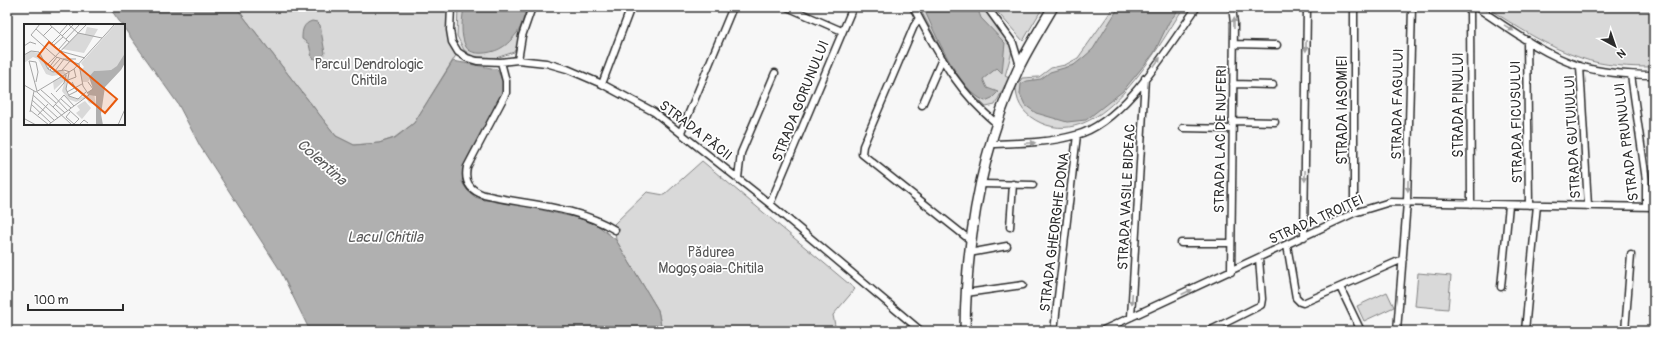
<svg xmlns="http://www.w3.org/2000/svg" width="1661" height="338" font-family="Pangolin,sans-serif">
  <rect width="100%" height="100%" fill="#f7f7f7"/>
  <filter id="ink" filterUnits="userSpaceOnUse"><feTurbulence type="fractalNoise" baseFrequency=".025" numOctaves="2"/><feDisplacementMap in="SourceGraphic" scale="8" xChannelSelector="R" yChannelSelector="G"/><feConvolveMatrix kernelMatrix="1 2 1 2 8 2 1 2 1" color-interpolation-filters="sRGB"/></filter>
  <g filter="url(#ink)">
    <path fill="#d9d9d9" stroke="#828282" d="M236,7H451L450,30L458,52L414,123L394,138L379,143L354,145L336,136Z
      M458,7H531L523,33L514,52L496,58L472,56L464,50L457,36Z
      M919,7H988L1013,48L1005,76L1019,83L1022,78L1039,77L1051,68L1065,65L1078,58L1114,7H1184C1157,48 1103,150 1041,123C1026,116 1017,106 1016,89L1005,85L995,105L986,107L964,86L945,56Z
      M993,7H1043L1023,41Z
      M1486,7H1654V67C1631,67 1603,66 1581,58C1547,47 1516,26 1486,7Z
      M702,161L855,289L833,315L836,331H662L658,310L616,240L614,224L647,192L664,195Z
      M1418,273L1451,276L1448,309L1415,306Z
      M1387,292L1394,307L1364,321L1357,306Z"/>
    <path fill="#b0b0b0" stroke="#7b7b7b" d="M109,7H236L336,136L354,145L379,143L395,138L414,123L453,61L497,69L505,85L494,111L468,157L464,169L462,182L467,190L475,197L484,200L501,201L578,218L596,224L616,240L658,310L662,331H310L280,270L200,146L178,104L124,28V25H122Z
      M464,7H527C524,15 522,27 517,33C513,38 507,45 501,48C493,53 472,57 466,47C460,35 462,20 464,7Z
      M923,7H977L981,18L1005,43L1002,73L997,68L983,79L987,88L998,92L992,98L985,101C958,90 935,33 923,7Z
      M1119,7H1181L1169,22L1154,53L1123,91L1086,120L1067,122L1036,113L1025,105L1020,94L1021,84L1027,81L1041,79L1050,72L1074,65L1084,57L1093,49Z
      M312,21L317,22L320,25L325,53C321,58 319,60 312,58L309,44L302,39C302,30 303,24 312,21Z"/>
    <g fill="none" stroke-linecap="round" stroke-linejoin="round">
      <defs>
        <path id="minor" d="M451,7L450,30L452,42L458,52L467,58L477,61L501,62L518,60L546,63L567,69L602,84L654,112L770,204L921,331
          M787,7L842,31
          M913,7C939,54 955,89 997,124
          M987,7L1013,43L1020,66
          M1470,7L1471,204
          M1476,7C1508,28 1542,54 1579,66C1603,73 1629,75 1654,75
          M919,18L914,26L863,146L862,154L970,240
          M1527,40L1529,205
          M1234,44L1277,45
          M518,60L522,36L532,7
          M501,62L506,81V93L467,167C464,181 469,190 484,195C527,205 576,206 615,230
          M1580,66L1588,206
          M1631,75L1646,180V207
          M602,84L631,7
          M1233,84L1273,85
          M922,105L942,59
          M1232,121L1275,122
          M1183,128L1232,129
          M681,132L733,7
          M991,144C1020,143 1048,143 1076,135C1124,123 1169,46 1197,7
          M738,178L741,153L775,73
          M981,184L1033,185
          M770,204L853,7
          M1354,213V7
          M1010,227L1013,184
          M1304,237L1307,7
          M1181,243H1231
          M1287,245L1296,298L1300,302L1303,303L1403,259
          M969,253L1007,246
          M1231,272L1234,23L1232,7
          M1340,287L1361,331
          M1501,287L1509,205
          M966,293L1023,285
          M1131,317L1145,78
          M1054,331L1077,135
          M1101,331L1354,213L1390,202L1654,207
          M1209,331L1261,305L1262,299L1259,258
          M1397,331L1407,202L1412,7
          M1525,331L1537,205
          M1625,331L1631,255"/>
        <path id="secondary" d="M965,331C966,241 981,148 1020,65C1030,45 1042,26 1053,7"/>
      </defs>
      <use href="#minor" stroke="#2b2b2b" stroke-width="9"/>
      <use href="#secondary" stroke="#2b2b2b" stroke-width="12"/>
      <use href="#minor" stroke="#fff" stroke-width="6"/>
      <use href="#secondary" stroke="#fff" stroke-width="9"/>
    </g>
    <defs><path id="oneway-solid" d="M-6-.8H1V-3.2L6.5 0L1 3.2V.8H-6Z"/></defs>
    <g fill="#a0a0a0">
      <use href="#oneway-solid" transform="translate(1234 23) rotate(-90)"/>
      <use href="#oneway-solid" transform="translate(1509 28) rotate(32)"/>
      <use href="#oneway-solid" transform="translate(1306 46) rotate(91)"/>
      <use href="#oneway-solid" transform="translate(1157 62) rotate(-54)"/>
      <use href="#oneway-solid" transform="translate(1030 143) rotate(-3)"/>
      <use href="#oneway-solid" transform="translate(1305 176) rotate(91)"/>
      <use href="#oneway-solid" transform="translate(1408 186) rotate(91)"/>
      <use href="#oneway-solid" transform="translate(1187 292) rotate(-25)"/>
      <use href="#oneway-solid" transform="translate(1132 299) rotate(93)"/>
    </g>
  </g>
  <g text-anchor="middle" stroke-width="3.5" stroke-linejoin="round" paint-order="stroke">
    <g font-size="14" fill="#565656" stroke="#fff">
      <text x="369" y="69">Parcul Dendrologic<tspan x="369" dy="16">Chitila</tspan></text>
      <text x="711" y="257">Pădurea<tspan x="711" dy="16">Mogoșoaia-Chitila</tspan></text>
    </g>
    <g font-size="14" fill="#2b2b2b" stroke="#fff">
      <text transform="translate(800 101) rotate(-68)" y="5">STRADA GORUNULUI</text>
      <text transform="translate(1397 104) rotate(-89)" y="5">STRADA FAGULUI</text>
      <text transform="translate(1458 105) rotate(-90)" y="5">STRADA PINULUI</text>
      <text transform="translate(1342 110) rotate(-90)" y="5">STRADA IASOMIEI</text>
      <text transform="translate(1516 122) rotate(-91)" y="5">STRADA FICUSULUI</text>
      <text transform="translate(696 130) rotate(38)" y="5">STRADA PĂCII</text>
      <text transform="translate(1572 137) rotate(-93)" y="5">STRADA GUTUIULUI</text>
      <text transform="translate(1220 139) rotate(-89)" y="5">STRADA LAC DE NUFERI</text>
      <text transform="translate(1626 142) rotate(-97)" y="5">STRADA PRUNULUI</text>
      <text transform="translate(1126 197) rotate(-87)" y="5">STRADA VASILE BIDEAC</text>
      <text transform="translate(1316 219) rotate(-24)" y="5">STRADA TROIȚEI</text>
      <text transform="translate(1054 232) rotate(-83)" y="5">STRADA GHEORGHE DONA</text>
    </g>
    <g font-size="15" font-style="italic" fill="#5a5a5a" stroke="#fff">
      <text transform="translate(322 162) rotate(42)" y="5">Colentina</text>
      <text x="385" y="242">Lacul Chitila</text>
    </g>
  </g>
  <g transform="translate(24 24)">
    <rect width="101" height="101" fill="#f7f7f7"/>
    <path d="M92,0H101V29L94,42L87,46L70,47L64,58H58L56,47L60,43L57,39ZM63,3L74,5L60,29L38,25L54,9L61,10ZM6,27L17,30L26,47L39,46L43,51L42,65L44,71L52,75L70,69L72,81L65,79L62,74L52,78L44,75L38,67L41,56L30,66L29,57L42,50L28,52L22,50L14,35L9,33L0,39V31ZM61,77L67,84L58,95L52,89L56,86L53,82Z" fill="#d9d9d9"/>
    <path d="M101,29V39L97,46L81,63L77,90L79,101H72V72L65,71L64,68L69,65L65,53L70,47L87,46L93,42Z" fill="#b0b0b0"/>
    <path fill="none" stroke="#a5a5a5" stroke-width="1" d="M16,0L7,11L32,33L55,40L59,62L65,71L24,101M25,0L45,18M44,0L54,9L78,14M12,5L36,27M36,9L44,0M19,12L28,3M38,12L50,0M42,15L56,0M28,19L37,10M30,21L39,13M0,22L6,18L12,20M35,25L43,16M36,27L61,34M0,31L7,27L15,28L24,45M39,35H52M23,41L63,0M24,45L29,48L40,46L46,48M24,45L33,33M26,46L36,35M38,46L46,37M31,47L40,35M45,49L42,65L45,72L54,75L62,68M44,56L52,53L50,45M12,58L14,48L12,38L5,37L13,67M0,61L12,68M17,66L32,79M12,68L50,45L91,0M13,68L48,101M32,68L40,59L42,51M43,68L58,60M27,69L44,87M63,69L69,65L64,58M9,71L34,94M45,71L53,67L48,58M37,75L47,84M8,76L30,96M7,80L27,99M31,80L41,89M29,83L40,71L50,82M6,86L25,101M45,86L55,95L50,100L42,93L46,88M6,88L10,67M14,91L24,80M1,95L12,101M55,101L60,96L64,99M94,101L101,85"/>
    <path fill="#e8590c" fill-opacity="0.15" stroke="#e8590c" stroke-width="2" d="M25,18L93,75L81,89L14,32Z"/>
    <rect width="101" height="101" fill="none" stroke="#2b2b2b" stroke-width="2"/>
  </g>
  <rect width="1661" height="338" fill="none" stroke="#fff" stroke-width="24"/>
  <rect x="12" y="12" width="1637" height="314" fill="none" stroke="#2b2b2b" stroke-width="1.5" filter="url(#ink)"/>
  <g transform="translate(1615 46) rotate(140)" stroke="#ffffff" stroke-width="3" paint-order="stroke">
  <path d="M0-3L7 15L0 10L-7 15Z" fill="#2b2b2b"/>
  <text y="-6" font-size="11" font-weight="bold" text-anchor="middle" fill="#2b2b2b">N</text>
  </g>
  <path d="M28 304v6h95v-6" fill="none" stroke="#2b2b2b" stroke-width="2"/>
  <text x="34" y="304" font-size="12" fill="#2b2b2b" stroke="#ffffff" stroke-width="3" paint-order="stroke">100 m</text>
</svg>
